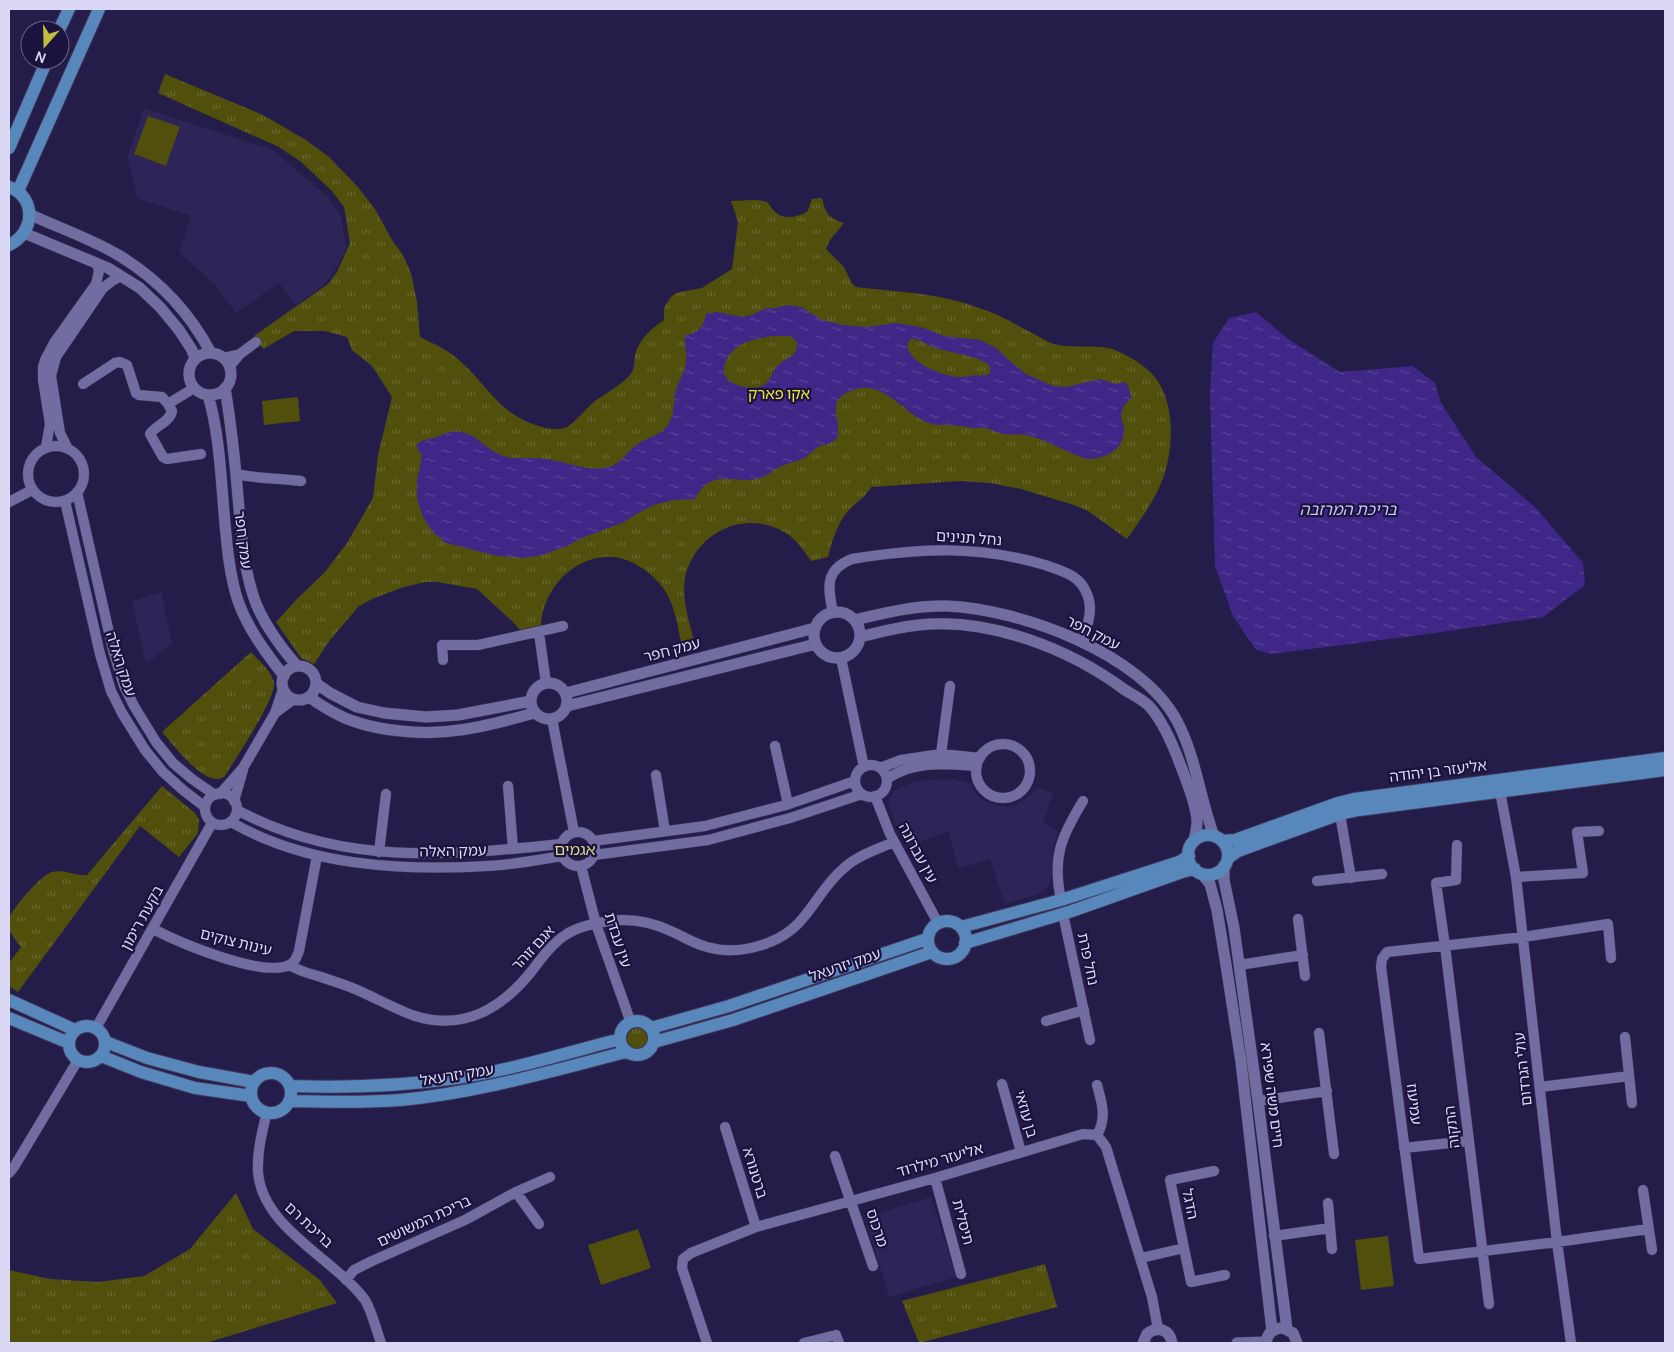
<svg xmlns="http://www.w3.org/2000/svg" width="1674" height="1352" font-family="Manrope,'Noto Sans Hebrew',sans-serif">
  <defs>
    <pattern id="grass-tufts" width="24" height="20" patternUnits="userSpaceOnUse" patternTransform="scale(1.25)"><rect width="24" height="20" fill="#514f0c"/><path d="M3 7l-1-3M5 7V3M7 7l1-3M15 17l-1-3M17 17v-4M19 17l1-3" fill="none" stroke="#696830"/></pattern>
    <pattern id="water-ripples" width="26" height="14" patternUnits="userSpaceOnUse" patternTransform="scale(1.25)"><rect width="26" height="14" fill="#3e2787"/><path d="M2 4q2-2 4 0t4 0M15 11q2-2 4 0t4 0" fill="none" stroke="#594699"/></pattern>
  </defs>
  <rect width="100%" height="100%" fill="#241d49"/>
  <path fill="#2d2558" d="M144,108L273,150L329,198L341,216L346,248L338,266L324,285L296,305L279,283L236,313L215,285L179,252L191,216L137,198L127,158Z
    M161,592L172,643L146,664L132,601Z
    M953,779L970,784L979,798L998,806L1009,807L1019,803L1030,796L1037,787L1053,794L1043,822L1058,831L1053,849L1051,880L1049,885L1039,894L1005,904L990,859L958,869L949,831L908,846L894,821L888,803L892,794L895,790L909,784L927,780Z
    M931,1197L956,1277L889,1297L865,1217Z"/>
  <path fill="url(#grass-tufts)" d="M165,74L263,115L306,140L329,157L357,186L375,209L392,240L403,255L411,273L417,302L420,337C432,343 444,348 454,356C488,383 497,416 545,428C551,429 562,430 567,427C578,420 585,409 595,401C606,393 620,386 629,376C635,371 634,362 635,355C639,339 651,329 664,320V308L670,298L676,293L702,288L732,269L738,222L731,201C741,201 753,199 763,201C770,202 770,207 774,211C784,221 797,217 807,212L812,199L822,198C826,215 828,217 844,223L830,240L826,249L844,267L851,282L856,287C897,292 940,293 979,308C995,313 1010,321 1024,329C1033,333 1042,339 1051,343C1071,350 1094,343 1115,350C1129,356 1142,363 1153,375C1178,403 1174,458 1158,490C1150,507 1138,523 1127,539L1088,511L1074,505L1021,489L990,483L960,481L871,487C866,497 856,502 849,510C837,523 832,541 828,557L811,561C804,551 797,540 786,533C745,508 694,533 685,578C681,601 691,627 696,649L683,652C678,630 676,602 660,584C649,571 632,559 614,557C575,554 543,588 541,625L520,630L512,621L477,589L437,582H425L404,587L374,598L359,606L330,640L314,664L301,658L276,622L297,599L325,572L347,543L373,498L378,455L392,397L372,366L352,350L347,337L325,331H294L263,349L254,336L328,284L337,272L350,243L344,207L332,191L300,161L279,147L158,93Z
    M251,652C258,660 272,671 274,683C276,699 235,759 225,776C207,791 173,744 162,732Z
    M162,786L195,813L199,820L198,833L179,857L140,826L18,992L9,986V963L21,947C17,942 10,934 9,928C8,924 8,919 10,916C16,905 40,876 52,872C64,869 75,876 87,875Z
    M627 1039a11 11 0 1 1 22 0a11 11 0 1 1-22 0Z
    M236,1193L253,1229L320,1280L337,1303L206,1343H9V1270L50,1279L98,1282L144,1276L190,1249Z
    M1045,1264L1057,1307L919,1343L902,1301Z"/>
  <path fill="#514f0c" d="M148,116L180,127L166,166L134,154Z
    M298,397L300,421L264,425L262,401Z
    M638,1229L651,1268L601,1285L588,1245Z
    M1388,1236L1394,1286L1361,1290L1355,1240Z
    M286,1280L303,1296L292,1305L283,1309L280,1293Z"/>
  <path fill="url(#water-ripples)" fill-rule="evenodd" d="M787,305L801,307L822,320L843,325L867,327L897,323L924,328L944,336L980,340L996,348L1012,363L1026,374L1053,386L1066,387L1100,379L1116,384L1125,382L1128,386L1132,398C1126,401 1121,410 1121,417C1122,422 1125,427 1124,432C1122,452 1103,459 1087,459C1067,453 1050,441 1030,436C1021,434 1013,435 1004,434C998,433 992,430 986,428C981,427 976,429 971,428C967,427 964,426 960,426C948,424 938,427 926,422C901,411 879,374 846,393C824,405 846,429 835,440C830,445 823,444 818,447C813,450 810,454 806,457C799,461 792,462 785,465C777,467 772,472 765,476C739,489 714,463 695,499L673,500L657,504L647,508L622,523L584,537L567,546L542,555L523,558L498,556L446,543L432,531L423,517L417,499V481L422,456L416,446C425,436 430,441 439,436C472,420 481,451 507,457C519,459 533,457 545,459C566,461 588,473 609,467C622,463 627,451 638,444C649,436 662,436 669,423C675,413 673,401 676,390C679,380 685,372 686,362C687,353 684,344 685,335C698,334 704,326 706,314L717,312L743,317L752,315L766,308H776ZM772,336H791L797,342V348C794,357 785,359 778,365C771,372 771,382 762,386C756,389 750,388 743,387C739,385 733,384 729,381C717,371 728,352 739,346C748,340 761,338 772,336ZM911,339C919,338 925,344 933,347C945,352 980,356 989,365C991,368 990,369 990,373C984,377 981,375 975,375C971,376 967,377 963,377C947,378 903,362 908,342Z
    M1256,312L1288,339L1340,372L1413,366L1435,383L1441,403L1476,457L1535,507L1583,563L1585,585L1543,617L1421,635L1271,654L1256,650L1233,616L1215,566L1210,395L1213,343L1229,318Z"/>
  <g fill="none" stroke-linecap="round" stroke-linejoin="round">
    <defs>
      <path id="minor" d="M223,358L240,354
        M229,367L240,354L256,342
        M83,384L115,363L120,362L127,365L136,393L139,395L162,397L168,404L172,411C170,422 156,425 150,434L163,457L167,459L201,454
        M168,404L194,388
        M28 474a28 28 0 1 1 56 0a28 28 0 1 1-56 0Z
        M46,447L50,424L43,380V367L45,360L54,343L96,284L99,271L97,264
        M67,447L60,433L51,376L53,368L56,357L103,288L112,281L121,276
        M236,474C258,479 279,478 301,481
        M77,492L113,650L124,686L134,706L156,742L173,763L192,779L215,795
        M65,501L100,654L111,691L122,713L145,750L163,772L183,790L205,807
        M9,502L32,490
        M833,613C828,588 824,570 852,559C921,548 978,545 1045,565C1062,571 1080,575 1087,594C1094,610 1087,627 1081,642
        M539,633L546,683
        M841,658L864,767
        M443,660L442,645H478L563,626
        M275,713L294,699
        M552,719L574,832
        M976 771a27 27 0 1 1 54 0a27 27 0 1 1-54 0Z
        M775,746L788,804
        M941,754L950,686
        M855 781a16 16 0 1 1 32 0a16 16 0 1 1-32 0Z
        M880,768L901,760L941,754L980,758
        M656,775L665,831
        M887,779C913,760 946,764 977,766
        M508,786L513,849
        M1500,791L1516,877L1557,1242L1571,1343
        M205 809a16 16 0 1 1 32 0a16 16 0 1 1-32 0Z
        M220,794L243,768L275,713L283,689
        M875,796L890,834L938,923
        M234,801L243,770
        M237,810C341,866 448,856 561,844
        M1340,814L1351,878
        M231,822C307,866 401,871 487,866C512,865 537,860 562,856
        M561 849a17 17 0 1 1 34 0a17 17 0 1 1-34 0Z
        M593,841L705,826L786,805L855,781
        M1457,845L1456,880L1436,883L1445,946L1489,1304
        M379,852L386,794
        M594,855L708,840L790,818L862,794
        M581,866L596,924L631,1023
        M1516,877L1583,873L1577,832L1599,831
        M1317,881L1382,874
        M1061,900C1052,857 1061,837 1083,801
        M1063,914L1090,1040
        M1298,919L1305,976
        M153,929C178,942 266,980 291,964C296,961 297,956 299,951L317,856
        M1611,958L1608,924L1523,937L1387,952L1382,959L1381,967L1419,1259L1557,1242L1648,1229
        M290,965C300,972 309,973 321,977C336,982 350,986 364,993C381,1001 398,1010 415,1016C464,1031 501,1009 531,972C541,959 553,942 567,934C579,926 596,923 610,921C632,918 654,923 673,932C684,937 695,944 707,947C728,953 751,950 770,942C809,927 815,892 844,868C857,856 877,849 894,842
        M1239,965L1303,955
        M1046,1021L1084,1010
        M96,1028L212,823
        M1319,1033L1334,1154
        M1625,1037L1632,1103
        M1002,1084L1021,1152
        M1540,1087L1629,1076
        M1258,1101L1327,1091
        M267,1112C262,1132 257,1151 258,1172C262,1228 334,1258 365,1300C371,1309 377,1332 381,1343
        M725,1127L756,1227
        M1097,1135C1107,1118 1102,1103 1097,1085
        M1404,1148L1468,1141
        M835,1156L873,1266
        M1214,1171L1170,1180L1191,1282L1225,1275
        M9,1173L14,1167L78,1060
        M935,1178L961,1274
        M1643,1190L1652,1250
        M516,1192L539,1224
        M1328,1203L1332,1249
        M1274,1236L1330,1228
        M1141,1258L1184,1248
        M346,1280L354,1270L372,1261L465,1220L516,1192L550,1177
        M707,1343L682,1268L683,1259L691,1253L756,1227L935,1178L1083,1134L1097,1135L1106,1147L1152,1297L1158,1329
        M804,1343L836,1335L839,1343"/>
      <path id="tertiary" d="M29,214C59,228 92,239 120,256C159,280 190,313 211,353
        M24,233L108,268L140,288L160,307L179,330L192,350L195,359
        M189 374a21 21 0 1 1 42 0a21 21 0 1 1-42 0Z
        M225,388C231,424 235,461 238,497C241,530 243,564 253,595C261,621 279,645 297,666
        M208,395C221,439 221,488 226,534C228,557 231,580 238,601C248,629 266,653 284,676
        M814 635a23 23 0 1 1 46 0a23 23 0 1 1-46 0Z
        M854,620C885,613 915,605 947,606C1020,609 1141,653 1177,721C1196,757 1200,799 1214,836
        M860,637C879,632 899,627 919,625C989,617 1070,649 1125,690C1133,695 1144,700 1150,707C1164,723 1173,745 1180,764C1186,779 1197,807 1197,822C1197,828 1195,835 1194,841
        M282 683a17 17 0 1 1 34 0a17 17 0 1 1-34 0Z
        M531 701a18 18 0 1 1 36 0a18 18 0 1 1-36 0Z
        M317,684L330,693L357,707L384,713L426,717L458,715L531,701
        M566,693L815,628
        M309,697C322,706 337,716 353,721C383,732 428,735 460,730C485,727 511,719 535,713
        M567,706L816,644
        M1224,866V880L1234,928L1258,1101L1287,1329
        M1202,874L1210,884L1217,910L1227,971L1241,1062L1272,1331
        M1143,1343L1147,1334C1158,1325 1170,1330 1172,1343
        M1237,1343L1266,1342
        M1266,1343C1267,1333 1273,1328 1283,1328L1293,1333L1297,1343"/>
      <path id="secondary" d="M59,30L69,9
        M9,148L47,60
        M9,187C37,197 35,233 9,245
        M18,191L99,9
        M1188 855a20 20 0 1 1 40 0a20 20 0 1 1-40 0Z
        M1222,841L1235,840L1338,803L1354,799L1665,758
        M1228,858L1238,851L1340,814L1359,810L1665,770
        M928 940a19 19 0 1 1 38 0a19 19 0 1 1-38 0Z
        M961,927L1061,900L1179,862L1189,856
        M965,943L1072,911L1182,872L1195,869
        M9,1000L75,1030
        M9,1018L69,1043
        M620 1038a17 17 0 1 1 34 0a17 17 0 1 1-34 0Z
        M69 1044a18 18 0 1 1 36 0a18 18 0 1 1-36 0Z
        M651,1028L729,1006L927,939
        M106,1042L147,1058L199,1072L254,1082
        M654,1042L733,1020L932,952
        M101,1056L141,1072L195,1088L251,1096
        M251 1093a20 20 0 1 1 40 0a20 20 0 1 1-40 0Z
        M290,1086C346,1088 402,1086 457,1078C512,1070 566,1053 620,1039
        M289,1101C326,1102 363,1103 400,1100C477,1093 551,1071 626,1052"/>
    </defs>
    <use href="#minor" stroke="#40375d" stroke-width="11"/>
    <use href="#tertiary" stroke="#40375d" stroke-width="12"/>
    <use href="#secondary" stroke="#40375d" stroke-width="14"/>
    <use href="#minor" stroke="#726da1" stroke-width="10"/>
    <use href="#tertiary" stroke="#726da1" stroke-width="11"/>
    <use href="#secondary" stroke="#5887bb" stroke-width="12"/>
  </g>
  <g text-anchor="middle" stroke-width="4.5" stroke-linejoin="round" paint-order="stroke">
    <g font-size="15" fill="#ece738" stroke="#1b123d">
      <text x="779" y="399">אקו פארק</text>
    </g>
    <g font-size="15" fill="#dad8f5" stroke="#1b123d">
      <text transform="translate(969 538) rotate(4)" y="5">נחל תנינים</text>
      <text transform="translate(243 540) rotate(83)" y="5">עמק חפר</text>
      <text transform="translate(1093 633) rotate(27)" y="5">עמק חפר</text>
      <text transform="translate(672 650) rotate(-15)" y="5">עמק חפר</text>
      <text transform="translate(121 664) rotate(72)" y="5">עמק האלה</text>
      <text transform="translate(1438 771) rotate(-7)" y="5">אליעזר בן יהודה</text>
      <text transform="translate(453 851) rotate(-1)" y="5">עמק האלה</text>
      <text transform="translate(918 853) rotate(62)" y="5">עין עברונה</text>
      <text transform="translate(142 918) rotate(-61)" y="5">בקעת רימון</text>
      <text transform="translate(618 940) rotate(72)" y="5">עין עבדת</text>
      <text transform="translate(236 942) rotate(14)" y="5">עינות צוקים</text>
      <text transform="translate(533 948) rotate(-47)" y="5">אגם זוהר</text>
      <text transform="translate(1088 959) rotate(78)" y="5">נחל פרת</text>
      <text transform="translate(845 965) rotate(-19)" y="5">עמק יזרעאל</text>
      <text transform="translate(1523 1069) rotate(-96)" y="5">עולי הגרדום</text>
      <text transform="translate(457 1075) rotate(-9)" y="5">עמק יזרעאל</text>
      <text transform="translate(1272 1095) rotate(83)" y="5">חיים משה שפירא</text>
      <text transform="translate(1414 1104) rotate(83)" y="5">עמיעוז</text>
      <text transform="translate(1026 1114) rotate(74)" y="5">בן עוזאי</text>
      <text transform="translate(1452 1127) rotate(-97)" y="5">התקוה</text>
      <text transform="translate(940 1160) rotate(-16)" y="5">אליעזר מילרוד</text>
      <text transform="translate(755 1173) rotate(73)" y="5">ברטנורא</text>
      <text transform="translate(1190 1204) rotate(78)" y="5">הדגל</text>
      <text transform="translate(424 1221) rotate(-25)" y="5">בריכת המשושים</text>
      <text transform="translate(963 1222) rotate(75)" y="5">תיסלית</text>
      <text transform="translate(309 1225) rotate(43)" y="5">בריכת רם</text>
      <text transform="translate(877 1228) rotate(71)" y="5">מרכוס</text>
    </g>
    <g font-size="16" font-style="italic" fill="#c6c3f7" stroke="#1b123d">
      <text x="1348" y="515">בריכת המרזבה</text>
    </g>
    <g font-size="16" fill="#d8d789" stroke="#1b123d">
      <text x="575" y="855">אגמים</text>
    </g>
  </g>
  <rect width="1674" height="1352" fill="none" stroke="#dad8f5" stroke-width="20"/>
  <g transform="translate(45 45) rotate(200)"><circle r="24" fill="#1b123d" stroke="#676187"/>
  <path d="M0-4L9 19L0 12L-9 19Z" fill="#c1bd40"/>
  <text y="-8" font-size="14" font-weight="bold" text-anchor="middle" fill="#dad8f5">N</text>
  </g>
</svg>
